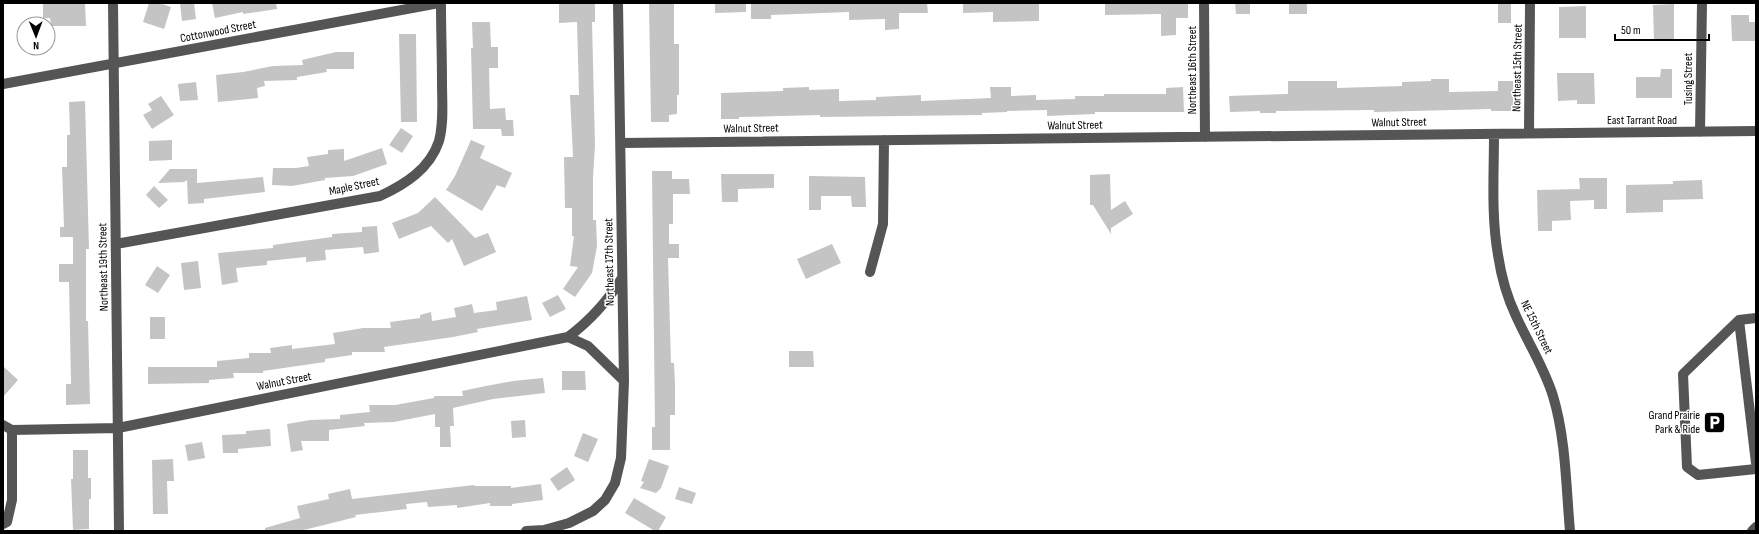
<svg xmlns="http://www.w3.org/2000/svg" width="1759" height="534" font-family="'Sofia Sans Condensed',sans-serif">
  <rect width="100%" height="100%" fill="#fff"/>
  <path fill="#c4c4c4" d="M43,3H85L86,26H51L50,18H43Z
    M149,3H159L171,7L164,29L143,22Z
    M180,3H194L196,19L182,21Z
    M212,3H276L277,9L243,14V12L215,18Z
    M595,3V22H592L595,145L593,178V220H596L597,246L592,273L575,297L563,289L578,267L570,266L574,236H572V208H565L564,157H573L570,95H579L577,22L559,23V4Z
    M649,3H674V44H679V95H677V114L669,115V122H651Z
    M715,3H746V12L715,13Z
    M751,3H927L928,13H899V29L885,30V19L849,20V12L771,15V19H751Z
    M963,3H1039V21L993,22V12L963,13Z
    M1105,3H1188V18H1176V35L1161,36V14L1105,15Z
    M1235,3H1250V14H1236Z
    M1289,3H1307V14H1289Z
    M1498,3H1511V23H1498Z
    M1674,4V41H1654L1653,5Z
    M1586,6V38H1559V7Z
    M1731,15H1749V22H1756V41H1732Z
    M472,22H490L491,47H498V68H489L490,109L505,108L506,120H513L514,136H502L501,129H473L471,48H473Z
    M399,34H416L417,122H401Z
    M336,52H354V69H326L327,72L297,77V80L264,81L265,86L257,88L258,98L218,102L216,75L243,72L273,66L303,65L302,60Z
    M1661,69H1672V98H1636V77H1660Z
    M1557,73H1594L1595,104H1577V100L1558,101Z
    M1431,79H1449V92L1498,91V81H1513V111H1491V109L1374,112V110L1276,111V113H1260V111L1230,112L1229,96L1288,94V81H1337V88L1402,86V82L1431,81Z
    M196,82L198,100L180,101L178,84Z
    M809,87V90L839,89V101L876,100V97L921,95V101L991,98L990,87H1011V96L1036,95V100L1075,99V96H1104V94H1166V88L1183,87L1184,112H1095V114L1047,116V110L1007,111V112L982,113V115L820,117V115L739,117V119H721V93L783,91V88Z
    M161,96L174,115L152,129L143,115L152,110L148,104Z
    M85,101L89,249H86V321H88L90,404L66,405V384H71L69,282H59V264H73V237H60V227H64L62,167H67V135H70L69,102Z
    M401,128L413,136L402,153L389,145Z
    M172,140V160L149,161V141Z
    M471,140L485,146L480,158L512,173L505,188L497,185L482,211L446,190L455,176Z
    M382,148L387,164L353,176L325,178V180L292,186L272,185L273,168H296L309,166L307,157L328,154V150L344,149V161Z
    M170,169H197V183L263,177L265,192L204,199V203L188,204L187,180L184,182L158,183Z
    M652,171H672V179H689L690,194H673V224H669V244H679V258H668L671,363H674L675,385V415H670V450H652V427H655Z
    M721,174H774V188L738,189V202H722Z
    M1110,174L1111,210L1125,201L1133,214L1111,228V234L1093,205H1090V175Z
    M809,176L865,177L866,207H852L851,196H821V210H809Z
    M1579,178H1607V209H1594V200L1570,201L1571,220L1552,221V231H1538L1537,190L1580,189Z
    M1702,180L1703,199L1663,200V212L1626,213V185L1673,184V181Z
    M154,186L168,200L159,208L146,195Z
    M435,197L475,238L488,233L496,252L464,266L452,239L448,243L431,226L399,239L392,223L418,213Z
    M377,226L379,252L364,254L363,247L325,250L326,260L306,262V257L267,261V265L236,268L238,282L222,285L218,253L273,248V245L332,237V234L362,232V227Z
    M832,244L841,263L806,279L797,259Z
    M198,261L201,288L184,290L181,263Z
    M157,266L170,275L158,293L145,285Z
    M558,295L566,309L550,317L542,303Z
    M527,296L532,320L477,329L478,332L453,337L384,347L385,352H352V355L325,359V362L263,371V373H233L234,378L209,380V383L148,384V367H217V361L249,358V353H271L270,348L292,345V349L335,344L333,333L363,328H391L390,322L420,318V315L431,312L432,321L456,317L454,308L472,304L474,313L497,310L496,302Z
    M150,317H165V339H150Z
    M789,351H813L814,367H789Z
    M3,366L18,380L3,397Z
    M562,371H585L586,390H562Z
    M543,378L545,393L493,399L453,408L454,426H450L451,447H440V427H435V414L394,422L364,423L365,426L329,430V441H301L303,450L291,452L287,424L310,420L340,419V415L370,412L369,405H395L434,398V396H463L462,391L486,386L513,381Z
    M525,420L526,437L512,438L511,421Z
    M270,429L271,446L238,449V453H223L222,435L246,434V431Z
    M583,433L598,439L588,462L574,456Z
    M202,442L205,458L188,461L185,445Z
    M73,450H88V478H91V499H89V529L73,530L71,479H73Z
    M173,459L174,481H167L168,514H153L152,460Z
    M649,459L669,466L661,488L656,493L640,488L644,482L641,481Z
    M567,467L575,480L558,491L550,479Z
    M541,484L543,500L512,504V506H490V503L457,508V505L428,507L427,502L406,504L407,509L355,515L356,517L300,531H265V528L300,518L297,506L329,499L328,494L350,489L352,499L474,485L475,486H511V488Z
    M679,487L696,493L692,504L675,499Z
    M634,498L666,517L658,531H655L625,513Z"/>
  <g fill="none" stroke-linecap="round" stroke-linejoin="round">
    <path stroke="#555" stroke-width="10" d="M113,3L119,531
      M1204,3L1205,137
      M3,84L439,3
      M1700,132L1702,3
      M1529,133L1530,3
      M1494,134C1494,174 1491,215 1498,255C1501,275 1507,297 1516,316C1528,343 1544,367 1553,396C1566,439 1566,487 1570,531
      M621,143L1756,131
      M116,244L380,196C404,185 430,169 439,141C444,123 442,102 442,83C442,56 441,30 441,3
      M870,272L883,224L884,140
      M1756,318L1739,320L1683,374L1687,467L1698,475L1756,469
      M1739,320L1756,463
      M568,337C591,320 607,302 622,278
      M3,425L12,430L118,428L568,337L588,346L624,381
      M3,524L7,522L12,500V430
      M526,531L544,530L569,523L593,511L605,500L615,483L621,458L624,381L618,3
      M1752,531L1756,527"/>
  </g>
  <defs>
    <symbol id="parking-square" viewBox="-11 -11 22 22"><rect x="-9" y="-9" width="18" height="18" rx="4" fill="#000" stroke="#fff"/><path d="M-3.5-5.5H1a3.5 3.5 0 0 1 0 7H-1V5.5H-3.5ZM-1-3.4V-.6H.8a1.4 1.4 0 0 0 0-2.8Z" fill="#fff"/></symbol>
  </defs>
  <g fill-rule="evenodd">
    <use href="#parking-square" x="1702" y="410" width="25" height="25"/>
  </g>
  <g text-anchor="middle" stroke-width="3" stroke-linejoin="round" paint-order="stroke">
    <g font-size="12" fill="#000" stroke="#fff">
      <text transform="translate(218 31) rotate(-11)" y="4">Cottonwood Street</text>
      <text transform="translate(1517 68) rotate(-89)" y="4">Northeast 15th Street</text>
      <text transform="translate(1192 70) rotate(-90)" y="4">Northeast 16th Street</text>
      <text transform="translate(1688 79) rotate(-90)" y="4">Tusing Street</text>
      <text x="1642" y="124">East Tarrant Road</text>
      <text transform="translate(1399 122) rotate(-1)" y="4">Walnut Street</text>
      <text transform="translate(1075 125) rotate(-1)" y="4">Walnut Street</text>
      <text transform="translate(751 128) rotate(-1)" y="4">Walnut Street</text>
      <text transform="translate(354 186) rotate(-12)" y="4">Maple Street</text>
      <text transform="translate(609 262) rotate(-91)" y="4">Northeast 17th Street</text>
      <text transform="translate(103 267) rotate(-91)" y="4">Northeast 19th Street</text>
      <text transform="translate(1537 327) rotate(64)" y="4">NE 15th Street</text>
      <text transform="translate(284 381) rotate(-11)" y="4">Walnut Street</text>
    </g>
    <g font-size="12" fill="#000" stroke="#fff" text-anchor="end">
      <text x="1700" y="419">Grand Prairie<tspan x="1700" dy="14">Park &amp; Ride</tspan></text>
    </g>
  </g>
  <rect width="1759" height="534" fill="none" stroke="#000000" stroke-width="8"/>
  <g transform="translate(36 36) rotate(179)"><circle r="19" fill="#ffffff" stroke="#999999"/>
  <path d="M0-3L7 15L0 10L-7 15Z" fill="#000000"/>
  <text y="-6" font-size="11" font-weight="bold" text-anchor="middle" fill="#000000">N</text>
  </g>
  <path d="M1615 34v6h94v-6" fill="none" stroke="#000000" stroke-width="2"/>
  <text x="1621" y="34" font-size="12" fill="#000000" stroke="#ffffff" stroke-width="3" paint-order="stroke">50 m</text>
</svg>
